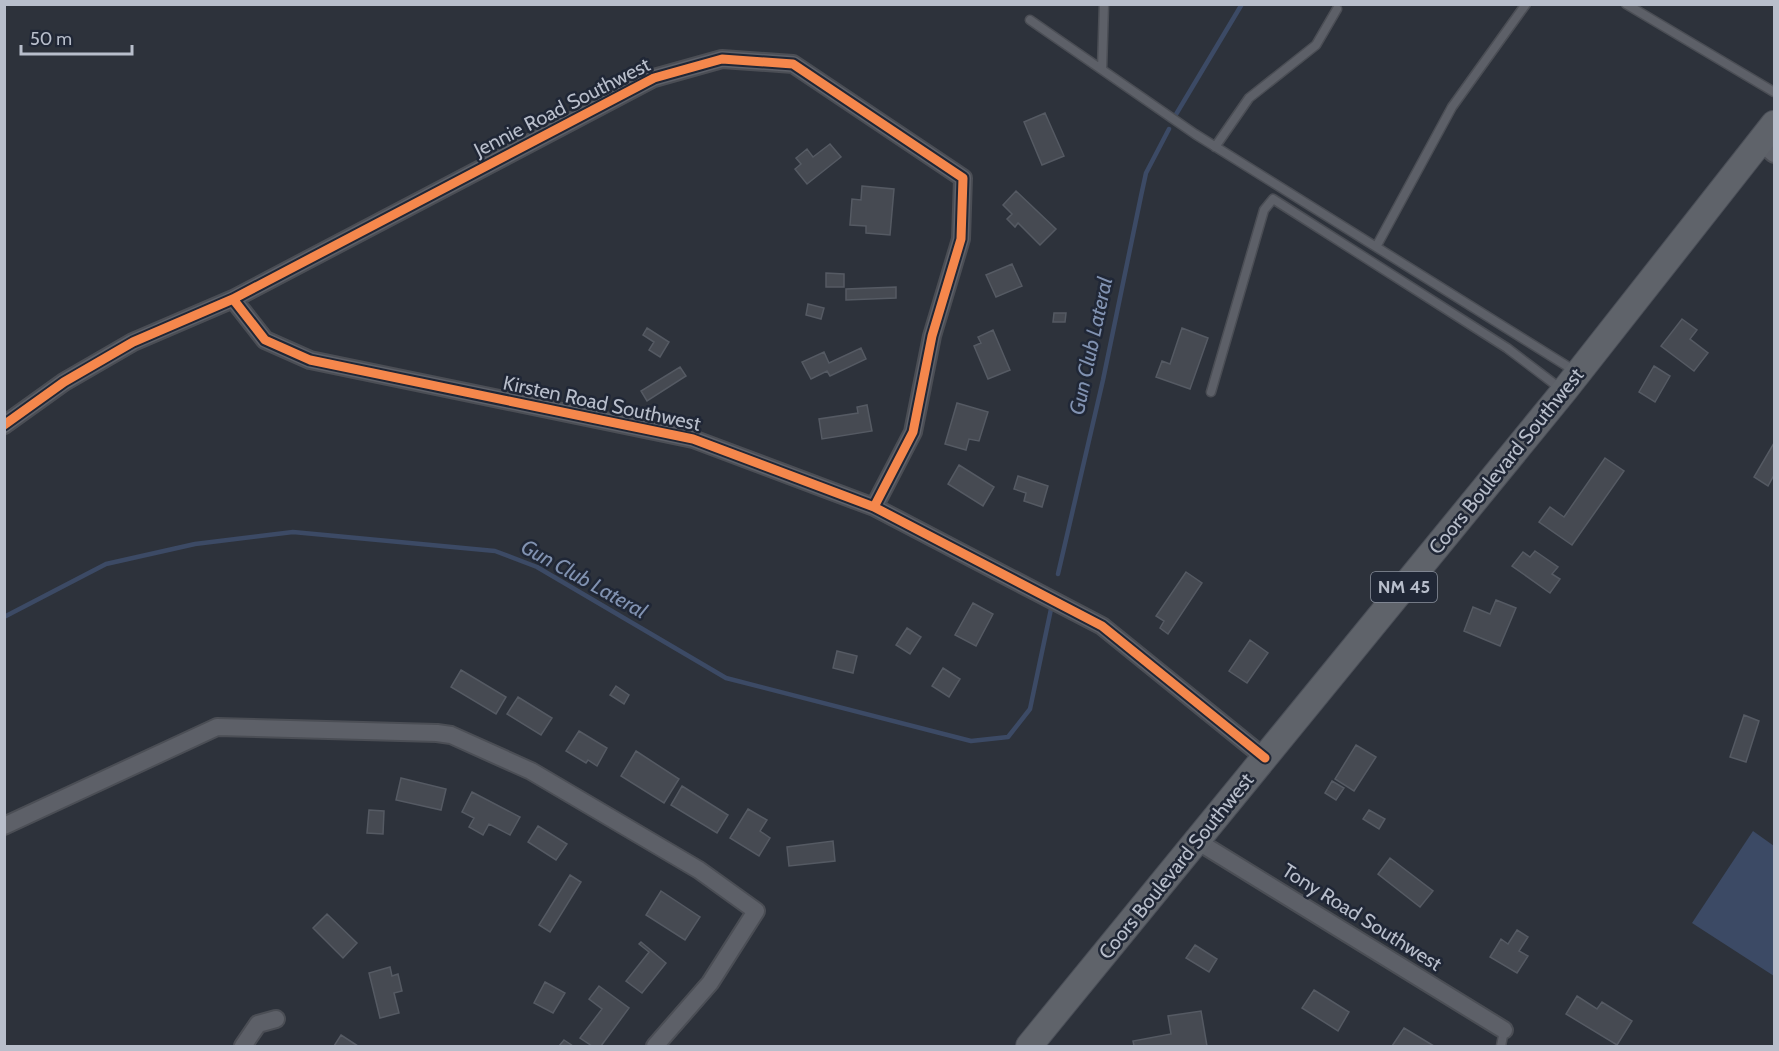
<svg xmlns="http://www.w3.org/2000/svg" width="1779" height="1051" font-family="Cabin,sans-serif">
  <rect width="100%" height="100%" fill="#2d323b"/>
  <path fill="#3c4a65" d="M1753,831L1774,846V976L1692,923Z"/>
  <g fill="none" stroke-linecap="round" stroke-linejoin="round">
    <path stroke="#3c4a65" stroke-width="4.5" d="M1175,116L1242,4
      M1058,574L1103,380L1141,196L1146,173L1169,129
      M4,617L106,564L195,544L293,532L495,551L537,567L726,678L971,741L1008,737L1030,709L1051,609"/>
  </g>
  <path fill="#464a52" stroke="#555a63" stroke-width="1.5" d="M1045,113L1064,156L1042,165L1024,122Z
    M830,144L841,157L807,184L795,169L801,164L796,158L807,149L813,157Z
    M862,186L894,189L890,235L866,233V226L850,225L852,199L861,200Z
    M1016,191L1056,229L1040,245L1018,223L1015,227L1007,219L1012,214L1003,205Z
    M1012,264L1022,286L996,297L986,275Z
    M826,273L844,274V287H826Z
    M896,287V298L846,300V289Z
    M808,304L824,308L821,319L806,315Z
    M1054,313H1066L1065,322H1053Z
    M1682,319L1697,330L1690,339L1708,353L1694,371L1661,346Z
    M647,328L669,342L660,357L649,350L654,342L643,335Z
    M1182,328L1208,338L1190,389L1156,377L1162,361L1170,364Z
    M993,330L1010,370L988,379L974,346L981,343L978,337Z
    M861,348L866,359L830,376L827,371L811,379L802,362L824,352L829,363Z
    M1654,366L1670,376L1655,402L1639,392Z
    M680,367L686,376L647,401L641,391Z
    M957,403L988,412L979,441L969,439L966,450L945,444Z
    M867,405L872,431L822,439L819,419L858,413L857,407Z
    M1774,443V475L1768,486L1754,477Z
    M1605,458L1624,471L1572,545L1539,522L1550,507L1564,517Z
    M959,465L994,487L983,506L948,484Z
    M1018,476L1048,486L1042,507L1024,501L1026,493L1014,489Z
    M1535,551L1558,567L1552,574L1560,579L1550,593L1512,566L1523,552L1530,557Z
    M1186,572L1202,583L1168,634L1160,628L1164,621L1156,616Z
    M1496,600L1516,608L1500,646L1464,631L1473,607L1490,614Z
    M973,603L993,614L976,646L955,635Z
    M907,628L921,637L910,654L896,645Z
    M1250,640L1268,653L1247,683L1229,671Z
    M837,651L857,656L853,673L833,668Z
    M943,668L960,679L949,697L932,686Z
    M461,670L506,697L496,714L451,687Z
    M616,686L629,695L624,704L610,695Z
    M518,697L552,718L541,735L507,714Z
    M1744,715L1759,721L1746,762L1730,757Z
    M579,731L607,748L597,766L588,760L586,763L566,751Z
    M1356,745L1376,757L1354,791L1335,779Z
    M636,751L679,779L664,803L621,776Z
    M401,778L446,789L441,810L396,800Z
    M1332,781L1344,788L1336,800L1325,793Z
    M682,786L728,815L717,833L671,805Z
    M472,792L520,817L510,835L489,824L483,835L469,827L474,818L462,812Z
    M748,809L767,820L760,831L770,838L759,856L730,838Z
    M369,810L384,811L383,834L367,833Z
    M1369,810L1385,819L1379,829L1363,819Z
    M538,826L567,844L556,860L528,842Z
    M833,841L835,861L789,866L787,847Z
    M1390,858L1433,891L1420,907L1378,874Z
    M570,875L581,882L550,932L539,925Z
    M661,891L700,917L685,940L646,915Z
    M327,914L357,943L343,958L313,928Z
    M1517,930L1528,937L1519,951L1528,956L1517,973L1490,957L1501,939L1508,944Z
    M641,942L666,963L642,993L626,981L649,952L639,944Z
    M1195,945L1217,959L1209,972L1186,958Z
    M390,967L392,976L398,974L402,991L394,993L399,1013L380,1018L369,973Z
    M545,982L565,993L553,1013L534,1003Z
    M599,986L629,1008L601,1046H592L580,1038L602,1009L589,999Z
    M1314,990L1349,1012L1338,1031L1302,1008Z
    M1577,996L1597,1009L1602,1002L1632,1021L1617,1045L1566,1014Z
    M1201,1011L1207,1046H1134L1133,1041L1171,1034L1168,1016Z
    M1404,1028L1434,1046H1392Z
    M341,1035L358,1046H334Z
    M564,1040L573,1046H559Z"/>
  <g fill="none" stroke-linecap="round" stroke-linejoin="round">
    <defs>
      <path id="lane" d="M1626,4L1774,92
        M1030,20L1195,134L1575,371
        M1102,69L1104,4
        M1215,147L1249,98L1316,45L1337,9
        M1376,247L1452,107L1526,4
        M1211,392L1264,210L1273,199L1507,348L1561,389
        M1501,1046L1504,1030"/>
      <path id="street" d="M1760,142L1774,154
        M233,299L265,340L310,360L693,439L874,507L1102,626L1265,758
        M4,425L64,382L133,342L233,299L654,78L722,59L793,64L963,178L961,239L932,336L913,432L874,507
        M4,826L217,727L437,733L451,735L531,771L699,870L756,911L710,983L655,1046
        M1197,841L1504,1030
        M243,1046L258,1024L276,1019"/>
      <path id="primary" d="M1029,1046L1564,391L1774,124"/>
    </defs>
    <use href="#lane" stroke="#4b4e55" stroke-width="11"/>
    <use href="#street" stroke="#4b4e55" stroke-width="20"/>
    <use href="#primary" stroke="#4b4f58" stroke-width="28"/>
    <use href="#lane" stroke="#5d6068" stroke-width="8"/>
    <use href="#street" stroke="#5d6068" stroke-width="16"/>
    <use href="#primary" stroke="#5f636a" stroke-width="26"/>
    <defs>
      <path id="cycleway" d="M233,299L265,340L310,360L693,439L874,507L1102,626L1265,758
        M4,425L64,382L133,342L233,299L654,78L722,59L793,64L963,178L961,239L932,336L913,432L874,507"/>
    </defs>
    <use href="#cycleway" stroke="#202736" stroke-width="13"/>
    <use href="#cycleway" stroke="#f5874c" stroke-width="9"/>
  </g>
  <g text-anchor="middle" stroke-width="5" stroke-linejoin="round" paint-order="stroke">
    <rect fill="#202736" stroke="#8a919e" stroke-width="1.5" x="1371" y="572" width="66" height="30" rx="4.5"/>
    <g font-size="18" font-weight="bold" fill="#b8becb">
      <text x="1404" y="593">NM 45</text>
    </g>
    <g font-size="20" fill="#b8becb" stroke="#202736">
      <text transform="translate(562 107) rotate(-27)" y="7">Jennie Road Southwest</text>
      <text transform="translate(602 403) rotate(12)" y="7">Kirsten Road Southwest</text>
      <text transform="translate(1506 461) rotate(-51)" y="7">Coors Boulevard Southwest</text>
      <text transform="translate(1176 866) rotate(-51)" y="7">Coors Boulevard Southwest</text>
      <text transform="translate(1362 917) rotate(32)" y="7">Tony Road Southwest</text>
    </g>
    <g font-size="21" font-style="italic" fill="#8192b1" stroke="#202736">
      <text transform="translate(1091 346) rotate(-78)" y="7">Gun Club Lateral</text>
      <text transform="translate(584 579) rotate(29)" y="7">Gun Club Lateral</text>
    </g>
  </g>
  <rect width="1779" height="1051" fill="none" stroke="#b8becb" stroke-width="12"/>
  <path d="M21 45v9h111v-9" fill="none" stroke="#b8becb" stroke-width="3"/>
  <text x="30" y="45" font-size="18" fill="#b8becb" stroke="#202736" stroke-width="4.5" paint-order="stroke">50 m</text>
</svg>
